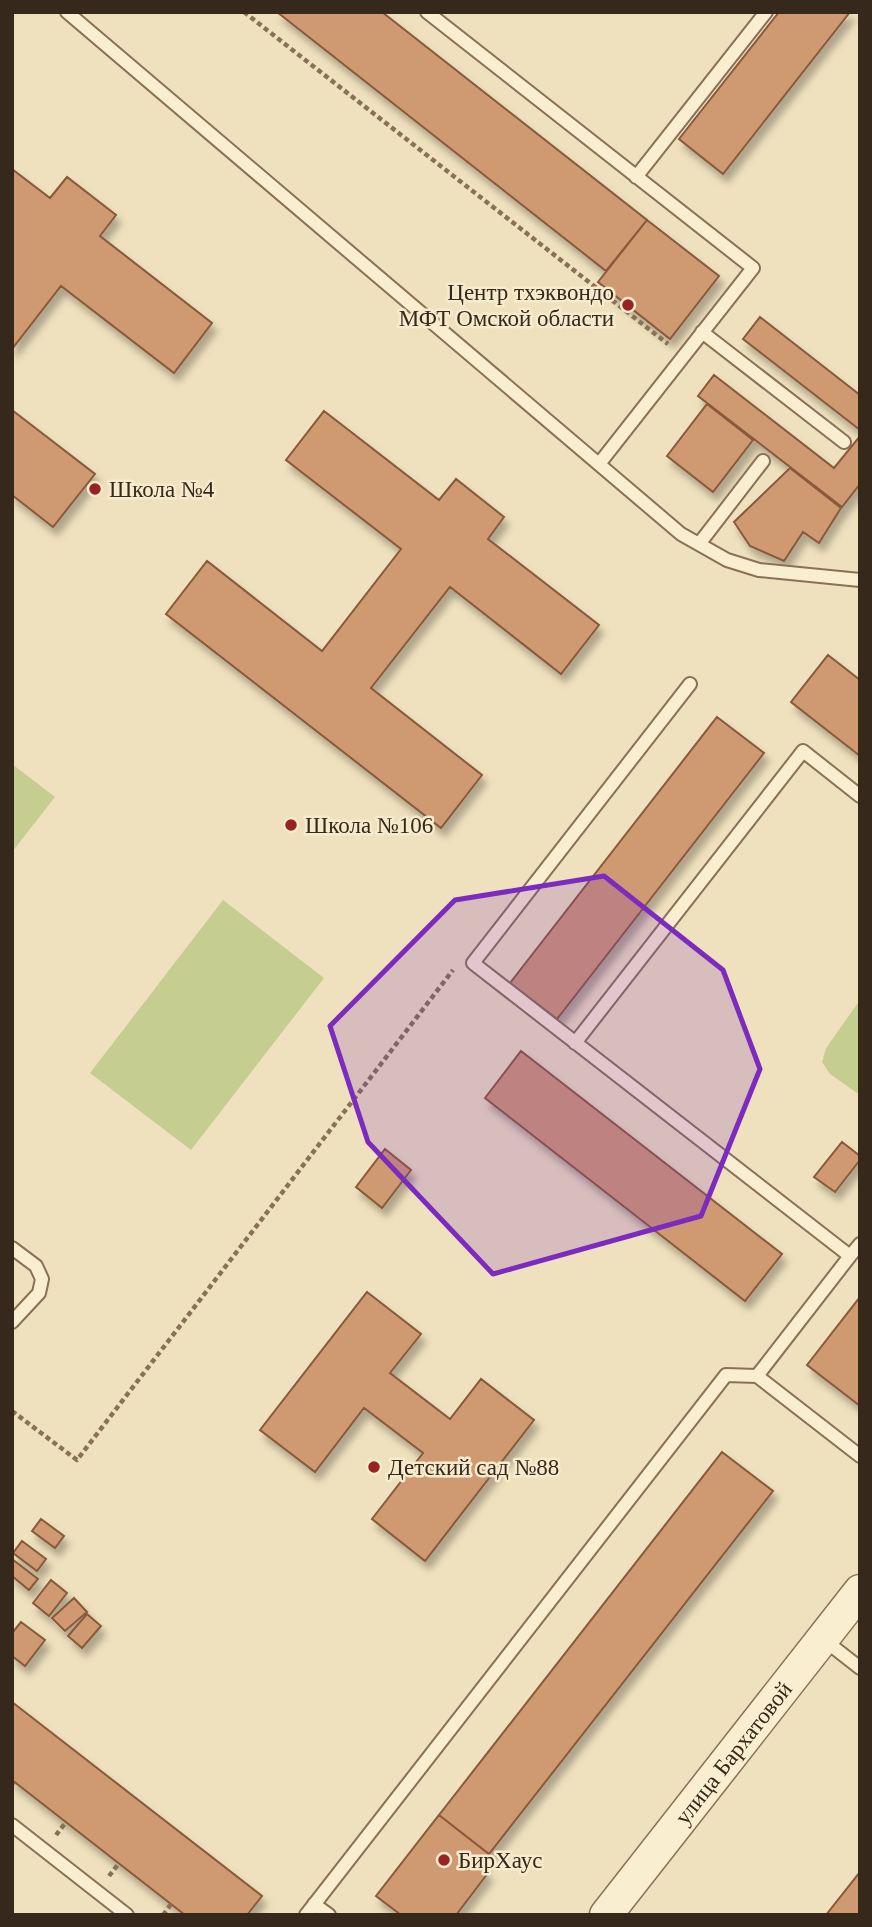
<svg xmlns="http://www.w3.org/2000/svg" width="872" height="1927" font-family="'Times New Roman',serif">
  <defs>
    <filter id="shadow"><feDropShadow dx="4.5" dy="8" stdDeviation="3.5" flood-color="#0004"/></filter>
  </defs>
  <rect width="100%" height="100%" fill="#efe1bd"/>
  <path fill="#c6cd91" d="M12,764L55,797L12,852Z
    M223,900L324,978L191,1150L90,1073Z
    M860,1000V1095L830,1074L822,1062L826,1048Z"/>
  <path fill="#cf9971" stroke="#885a3b" stroke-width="2" filter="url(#shadow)" d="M277,12H382L647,220L606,271Z
    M779,12H850L723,174L679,139Z
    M12,169L50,198L67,177L116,215L100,236L212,323L174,373L61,286L12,349Z
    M647,220L719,276L670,339L598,282Z
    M760,317L860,395V430L743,339Z
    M714,375L834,468L860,436V484L842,507L698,396Z
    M707,404L753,440L713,492L667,456Z
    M12,410L95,474L53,527L12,495Z
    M324,411L439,500L456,479L504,517L488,539L599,625L561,674L450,587L371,688L482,775L441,828L166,614L207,561L322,651L401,549L286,460Z
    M790,468L841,508L819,543L803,532L784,561L750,546L734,522Z
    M828,655L860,680V756L791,702Z
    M717,717L764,753L557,1019L510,983Z
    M521,1051L782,1254L745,1301L485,1098Z
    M842,1142L860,1156V1160L835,1192L814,1177Z
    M385,1149L411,1170L382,1208L356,1187Z
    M367,1292L421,1334L390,1373L450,1419L481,1379L534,1420L425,1561L372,1519L423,1453L364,1408L315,1472L260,1430Z
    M860,1297V1406L807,1365Z
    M722,1452L773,1491L489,1854L439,1815Z
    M41,1519L64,1536L55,1548L32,1531Z
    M22,1541L46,1559L37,1571L13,1553Z
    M12,1559L38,1579L29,1590L12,1576Z
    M51,1580L67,1593L49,1616L33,1603Z
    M74,1598L87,1612L65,1631L52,1618Z
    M87,1614L101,1626L82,1648L68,1636Z
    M21,1622L45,1640L25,1666L12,1656V1633Z
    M12,1702L262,1896L247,1915H185L12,1780Z
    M439,1815L489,1854L480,1867L488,1873L456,1915H401L376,1896Z
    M860,1872V1915H826Z"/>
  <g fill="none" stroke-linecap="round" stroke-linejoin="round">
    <defs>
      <path id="service" d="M67,12L681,534L727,560L759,570L860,580
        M427,12L753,268L599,464
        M636,177L766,12
        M702,332L844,442
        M699,544L763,461
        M690,684L473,963L850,1256L757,1376L860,1456
        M575,1043L803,751L860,796
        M12,1248L36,1266L42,1279L39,1293L12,1322
        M850,1256L860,1244
        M823,1639L860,1668
        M12,1825L127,1915
        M314,1904L329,1915
        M306,1915L726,1375L757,1376"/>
      <g id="tertiary">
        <path id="s1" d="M606,1915L860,1591"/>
      </g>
    </defs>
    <use href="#service" stroke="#887156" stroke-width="16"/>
    <use href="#tertiary" stroke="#887156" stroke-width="35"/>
    <path stroke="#887156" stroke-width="4.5" stroke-dasharray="5 3.5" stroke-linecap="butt" d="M244,12L668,344
      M12,1411L77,1460L453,970
      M12,1784L14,1782
      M56,1835L66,1822
      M109,1876L119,1863
      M163,1915L171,1904"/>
    <use href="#service" stroke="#faeed0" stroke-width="12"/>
    <use href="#tertiary" stroke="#faeed0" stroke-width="32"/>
  </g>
  <path fill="#7b2cbf" fill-opacity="0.2" stroke="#7b2cbf" stroke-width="5" stroke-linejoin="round" d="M604,876L723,970L760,1069L701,1216L493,1274L368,1142L330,1026L455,900Z"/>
  <g fill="#992323" stroke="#f6ebcd" stroke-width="2.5">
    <circle cx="628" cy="305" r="7"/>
    <circle cx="95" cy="489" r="7"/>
    <circle cx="291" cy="825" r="7"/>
    <circle cx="374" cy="1467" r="7"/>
    <circle cx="444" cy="1860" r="7"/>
  </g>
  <g text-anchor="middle" stroke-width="5" stroke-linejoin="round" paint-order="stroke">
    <g font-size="23" fill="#36281b" stroke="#f6ebcd" text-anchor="start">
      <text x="614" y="300" text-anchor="end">Центр тхэквондо<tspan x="614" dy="26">МФТ Омской области</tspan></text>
      <text x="109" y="497">Школа №4</text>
      <text x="305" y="833">Школа №106</text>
      <text x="388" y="1475">Детский сад №88</text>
      <text x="458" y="1868">БирХаус</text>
    </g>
    <g font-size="23" fill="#36281b" stroke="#f6ebcd">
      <text dy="8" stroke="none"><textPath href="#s1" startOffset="206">улица Бархатовой</textPath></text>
    </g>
  </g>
  <rect width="872" height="1927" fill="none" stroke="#36281b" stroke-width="28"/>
</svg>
